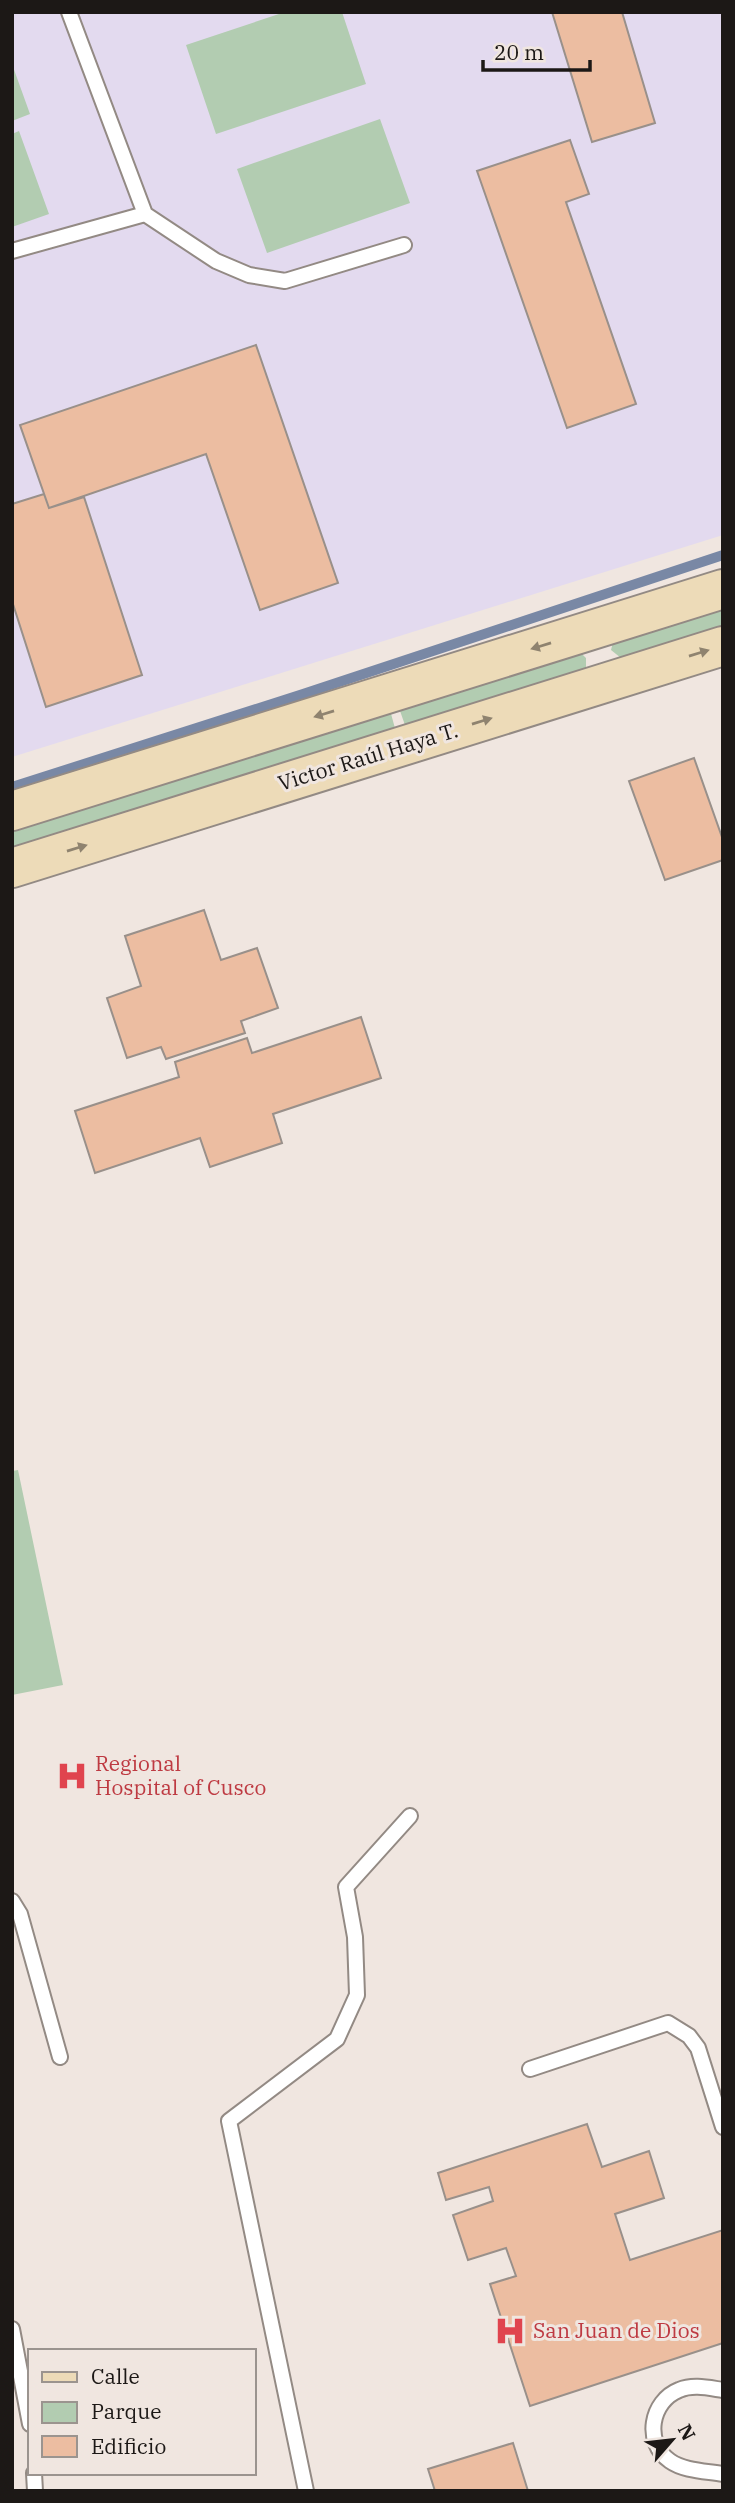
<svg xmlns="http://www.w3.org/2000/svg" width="735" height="2503" font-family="'IBM Plex Serif',serif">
  <rect width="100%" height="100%" fill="#f0e6e0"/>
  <path fill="#e3daef" d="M12,12H723V535L12,757Z"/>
  <path fill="#b2ccb1" d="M285,12H342L366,84L216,134L186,45Z
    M12,64L30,114L12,121Z
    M380,119L410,203L267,253L237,169Z
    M19,131L49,214L12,227V134Z
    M723,604V626L621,658L611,650L614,638Z
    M579,651L586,658V668L406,728L399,708Z
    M390,710L396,732L12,854V830Z
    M18,1470L63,1685L12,1695V1471Z"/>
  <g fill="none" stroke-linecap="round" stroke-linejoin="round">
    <path stroke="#7988a5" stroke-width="10" d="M12,787L303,694L723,555"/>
  </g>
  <path fill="#ecbda1" stroke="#99908a" stroke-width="2" d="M552,12H622L655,123L592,142Z
    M570,140L589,194L566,202L636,404L567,428L477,171Z
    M256,345L338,583L260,610L206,454L49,508L20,425Z
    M44,494L49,508L84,497L142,675L46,707L12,601V504Z
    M694,758L723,840V860L665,880L629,781Z
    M204,910L221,960L257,948L278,1008L241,1021L245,1033L166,1059L161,1047L127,1058L107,998L141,986L125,936Z
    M361,1017L381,1078L273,1114L282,1143L210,1167L200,1138L95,1173L75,1111L179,1077L175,1062L247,1038L252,1053Z
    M587,2124L602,2167L649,2151L664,2198L615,2214L630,2260L723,2230V2343L530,2406L490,2284L516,2276L506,2248L468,2260L453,2215L493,2201L489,2187L446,2200L438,2173Z
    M513,2443L528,2491H435L428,2469Z"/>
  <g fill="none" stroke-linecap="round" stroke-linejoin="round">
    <defs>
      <path id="lane" d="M69,12L145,214
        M12,251L145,214L216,261L249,275L285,281L404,245
        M12,1901L20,1914L60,2057
        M530,2069L668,2023L689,2036L698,2048L723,2127
        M12,2329L30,2424
        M723,2390C709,2388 693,2384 679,2390C651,2401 643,2442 670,2461C684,2471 706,2471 723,2474
        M34,2473L35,2491
        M306,2491L229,2121L337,2039L357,1995L355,1937L346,1887L410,1816"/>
      <path id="secondary" d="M12,811L723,589
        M12,868L723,646"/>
    </defs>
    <use href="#lane" stroke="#938a84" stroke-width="18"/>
    <use href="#secondary" stroke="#938a84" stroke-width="42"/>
    <use href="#lane" stroke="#fff" stroke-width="14"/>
    <use href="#secondary" stroke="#eddbb8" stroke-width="38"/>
  </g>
  <defs><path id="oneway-solid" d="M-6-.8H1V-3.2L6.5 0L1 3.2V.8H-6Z" transform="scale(1.75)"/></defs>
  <g fill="#8f836f">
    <use href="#oneway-solid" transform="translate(541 646) rotate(163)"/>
    <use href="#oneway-solid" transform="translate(699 653) rotate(-17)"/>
    <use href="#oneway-solid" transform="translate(324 714) rotate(163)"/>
    <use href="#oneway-solid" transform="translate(482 721) rotate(-17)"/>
    <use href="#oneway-solid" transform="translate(77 848) rotate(-17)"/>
  </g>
  <defs>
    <symbol id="hospital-bare" viewBox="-9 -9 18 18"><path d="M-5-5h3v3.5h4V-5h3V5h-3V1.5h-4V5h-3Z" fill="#e0444e" stroke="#f0e6e0" stroke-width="2.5" paint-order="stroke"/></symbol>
  </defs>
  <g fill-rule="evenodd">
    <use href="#hospital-bare" x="50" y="1754" width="44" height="44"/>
    <use href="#hospital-bare" x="488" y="2309" width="44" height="44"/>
  </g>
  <g text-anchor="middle" stroke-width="6" stroke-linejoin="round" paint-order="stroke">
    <g font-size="21" fill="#1c1816" stroke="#f0e6e0">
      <text transform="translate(368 757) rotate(-17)" y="7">Victor Raúl Haya T.</text>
    </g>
    <g font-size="21" fill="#be3a42" stroke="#f0e6e0" text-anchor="start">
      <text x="95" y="1771">Regional<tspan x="95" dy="24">Hospital of Cusco</tspan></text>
      <text x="533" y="2338">San Juan de Dios</text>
    </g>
  </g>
  <rect width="735" height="2503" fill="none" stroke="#1c1816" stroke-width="28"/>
  <rect x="28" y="2349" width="228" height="126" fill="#f0e6e0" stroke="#9b948f" stroke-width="2"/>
  <rect x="42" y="2372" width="35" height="10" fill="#eddbb8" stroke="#9b948f" stroke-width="2"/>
  <text x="91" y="2384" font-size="21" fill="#1c1816">Calle</text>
  <rect x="42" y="2402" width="35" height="21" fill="#b2ccb1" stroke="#9b948f" stroke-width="2"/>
  <text x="91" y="2419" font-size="21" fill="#1c1816">Parque</text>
  <rect x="42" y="2436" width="35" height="21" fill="#ecbda1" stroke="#9b948f" stroke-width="2"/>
  <text x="91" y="2454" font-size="21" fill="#1c1816">Edificio</text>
  <g transform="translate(672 2440) rotate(62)" stroke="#f0e6e0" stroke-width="5" paint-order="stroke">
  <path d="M0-5L12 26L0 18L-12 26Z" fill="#1c1816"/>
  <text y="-10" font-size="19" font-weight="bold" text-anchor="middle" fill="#1c1816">N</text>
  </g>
  <path d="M483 60v10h107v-10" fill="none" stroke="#1c1816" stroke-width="3.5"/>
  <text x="494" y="60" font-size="21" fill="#1c1816" stroke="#f0e6e0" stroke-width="5" paint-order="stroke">20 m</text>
</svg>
